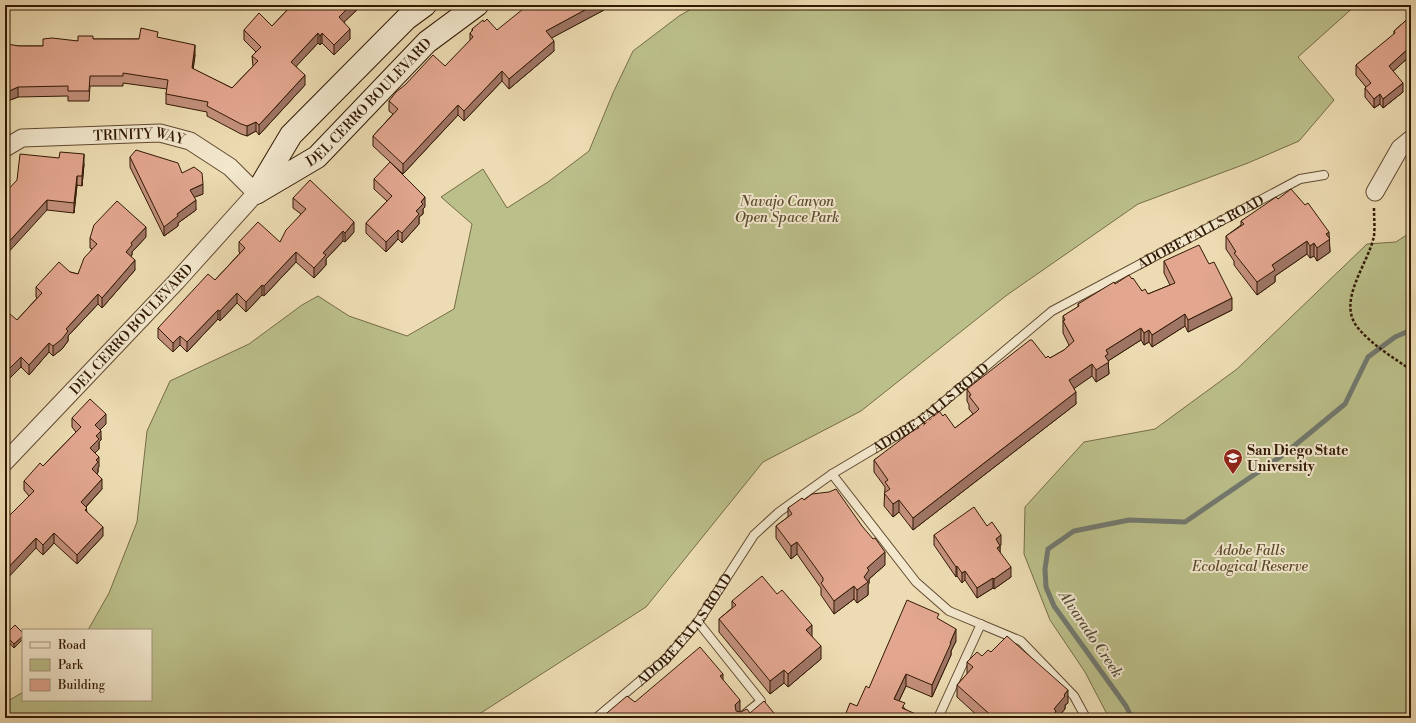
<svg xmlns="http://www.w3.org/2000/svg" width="1416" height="723" font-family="'Libre Bodoni',serif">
  <rect width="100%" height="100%" fill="#eddcb3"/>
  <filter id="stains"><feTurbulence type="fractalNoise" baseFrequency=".005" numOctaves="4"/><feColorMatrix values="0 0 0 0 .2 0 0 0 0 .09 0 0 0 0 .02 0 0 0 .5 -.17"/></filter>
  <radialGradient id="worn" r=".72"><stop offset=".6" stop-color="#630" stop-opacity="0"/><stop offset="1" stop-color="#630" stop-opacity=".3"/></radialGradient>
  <path fill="#bbbf8a" stroke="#766c47" d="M698,5H1356L1298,57L1334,100L1299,141L1248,163L1138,204L1007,295L861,411L763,462L646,607L473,718H5V703L23,692V700H151V630H88L109,593L137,522L147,431L170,381L249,344L302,305L318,296L349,316L407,336L454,309L472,224L441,197L483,169L507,208L548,182L589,151L613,93L633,51L679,16Z
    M1411,232V718H1109L1085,672L1050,620L1024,554L1025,507L1084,442L1155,429L1237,369L1367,244L1396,242Z"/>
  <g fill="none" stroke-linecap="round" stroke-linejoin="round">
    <path stroke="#72796f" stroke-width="5" d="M1132,718L1126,706L1054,606L1046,587L1045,569L1048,549L1074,531L1129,520L1185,522L1283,455L1345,404L1368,357L1395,337L1411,330"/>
    <defs>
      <g id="lane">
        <path d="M832,474L916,582L949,611L1021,641L1074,696L1086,718"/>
        <path d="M698,622L761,701L740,718"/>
        <path id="s1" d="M596,718L666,659L698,622L754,535L779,512L832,474L921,421L1052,311L1300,179L1324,175"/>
        <path d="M938,718L981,624"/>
      </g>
      <g id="street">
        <path id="s2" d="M5,148L22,138L160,133L190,141L230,167L256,193L176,282L5,462"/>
        <path d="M1375,192L1400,148L1411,139"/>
      </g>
      <g id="secondary">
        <path d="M257,192L291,135L406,19L425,5"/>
        <path id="s3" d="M256,193L317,157L427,42L477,5"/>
      </g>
    </defs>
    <use href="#lane" stroke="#614a30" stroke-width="10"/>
    <use href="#street" stroke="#614a30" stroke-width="19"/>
    <use href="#secondary" stroke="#321904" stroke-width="24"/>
    <path stroke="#321904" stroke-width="2.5" stroke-dasharray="3 2" stroke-linecap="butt" d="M1374,208C1374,217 1375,227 1374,236C1368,265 1336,301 1358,328C1372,345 1394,358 1411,370"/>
    <use href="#lane" stroke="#f3e8ce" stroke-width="8"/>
    <use href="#street" stroke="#f3e8ce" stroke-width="17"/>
    <use href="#secondary" stroke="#f3e8ce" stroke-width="22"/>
  </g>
  <path fill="#c3907c" stroke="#321904" d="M291,5H362L344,22L350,39L334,55L322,43L320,45L318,43L296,66L305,85L259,135L256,131L247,136L241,134L207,116V112L166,104V94L167,89L123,83V86H90L89,101H68V96L18,97L5,102V45L19,46H43L93,39H139L158,38L195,55L193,69L232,88L253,66L252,56L256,52L244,40V30L272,26L291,6Z
    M376,5H385L380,10Z
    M604,5V10L551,38L554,51L509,89L502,81L464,121L458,115L403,174L373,146V136L393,114L389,111V101L445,66L470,41V33L472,31V29L484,22L497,30Z
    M1411,16V58L1410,56L1393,71L1403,92L1383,108L1380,104L1374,108L1365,97V88L1366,87L1356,75V65L1394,35V31Z
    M130,157L182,173L203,194L194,197L196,210L178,223V226L164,236L130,167Z
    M84,164L82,186L77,185L74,213L47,210L5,193Z
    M374,179L425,207L423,209V214L419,217V224L402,243L398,239L386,252L366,233V223L387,201L374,189Z
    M293,198L354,232L345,242L343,241L326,259V265L314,278L296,262L264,296L262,295L246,312L237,303L220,321L218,319L187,352L180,345L173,352L158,338V328L215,280L240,253L239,252V242H280L301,214L293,208Z
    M1278,199L1329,238L1330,252L1317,261L1314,256L1310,258L1307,254L1275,276V282L1257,295L1234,265V261L1226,249V236L1241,225V221Z
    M146,237L132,252V255L131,256L135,270L102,308L98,304L68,336V341L62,349L53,356L49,352L29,375L21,367L17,320L37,298L36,297V287L70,272L78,274L92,249L90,248V238Z
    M1164,261L1232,310L1188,332L1185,326L1152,347L1149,342L1144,345L1141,340L1108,361L1109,374L1096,382L1092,376L1074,388L1076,404L913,530L899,512L893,517L884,506L885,487L874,472V460L943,416L955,428L973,414L969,409V405L967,401V389L1046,358H1050L1064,350L1069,345L1063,333V316L1078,307V304L1115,284L1132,279L1142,291L1148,294L1170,285L1164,273Z
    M72,418L106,424L100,430L101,440L99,442V449L95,453L99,467L98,468V472L97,474L102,489L86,507L87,512L103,536L77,564L54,543L43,555L6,519L29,496L24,490V481L43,466L76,432L72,427Z
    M804,500L885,565L869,579V583L868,585V595L857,603L854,599L834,614L821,595V588L797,554L791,559L776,538V526L788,517V508Z
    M987,526L1001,545L1000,546V553L1011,577L994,589L993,588L977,598L965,580L962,583L957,576L956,577L934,545V535Z
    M732,601L812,636L821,659L788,687L784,683L770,694L719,632V619L732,608Z
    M939,619L956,641L951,651V655L932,697L906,686L899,701L905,709L918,718L857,706L869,688Z
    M23,633V639L14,648L5,638V635Z
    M991,652L1068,703L1065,705V709L1057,718H980L957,697V685L967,674V662Z"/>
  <path fill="#9f7565" stroke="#321904" d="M351,5H362L339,27V17Z
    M380,5H385L380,10Z
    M594,5H604V10L546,41V31Z
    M350,29V39L334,55V45Z
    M318,33V43L291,72V62Z
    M322,33V43L320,45V36Z
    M554,41V51L509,89V79Z
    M195,45V55L192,78V68Z
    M1410,47V56L1389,75V66Z
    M502,71V81L464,121V111Z
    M305,75V85L259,135V125Z
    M1403,83V92L1383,108V99Z
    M18,87V97L5,102V93Z
    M1380,94V104L1374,108V99Z
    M458,105V115L403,174V164Z
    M256,122V131L247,136V126Z
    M84,154V164L82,186V176Z
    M77,176V185L74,213V203Z
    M203,184V194L190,199V190Z
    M425,197V207L423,209V214L419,217V224L402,243V233L416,211L421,202Z
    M47,200V210L5,256V246Z
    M196,200V210L178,223V226L164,236V227L177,214Z
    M354,222V232L345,242V233Z
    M146,227V237L132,252V255L126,262V252L131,243Z
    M398,230V239L386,252V242Z
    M343,231V241L326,259V265L314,278V268L323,253Z
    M1329,232L1330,252L1317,261V248L1326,234Z
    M1307,241V254L1275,276V282L1257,295V282L1272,265Z
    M1314,243V256L1310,258V246Z
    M296,252V262L264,296V286Z
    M135,260V270L102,308V298Z
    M262,285V295L246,312V302Z
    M237,293V303L220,321V311Z
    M98,294V304L68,336V341L62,349L53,356V346L66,329Z
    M1232,298V310L1188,332V320Z
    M218,310V319L187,352V342Z
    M1185,314V326L1152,347V335Z
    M1141,328V340L1108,361L1109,374L1096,382V370L1106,350Z
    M1149,330V342L1144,345V333Z
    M180,336V345L173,352V343Z
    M49,343V352L29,375V365Z
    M21,357V367L5,383V373Z
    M1092,364V376L1069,392V380Z
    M1076,392V404L913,530V518Z
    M106,414V424L95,435V425Z
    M101,431V440L99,442V449L90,458V448L96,436Z
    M99,457V467L98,468V472L92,479V469L96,460Z
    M102,479V489L81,512V502Z
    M899,500V512L893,517V504Z
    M103,527V536L77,564V555Z
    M54,533V543L43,555V545Z
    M1001,535V545L996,549V539Z
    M36,538V548L5,581V571Z
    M797,542V554L791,559V546Z
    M1000,546V556L997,548Z
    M885,552V565L869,579V583L868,585V595L857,603V590L867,568Z
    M957,566V576L956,577V567Z
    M1011,567V577L994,589V579Z
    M965,571V580L962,583V573Z
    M993,578V588L977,598V588Z
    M854,586V599L834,614V601Z
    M812,625V638L806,630Z
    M956,629V641L951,651V655L932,697V685Z
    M23,636V639L14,648V644Z
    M821,646V659L788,687V674Z
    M784,670V683L770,694V681Z
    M723,674V685L720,676Z
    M906,674V686L894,711V699Z
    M1068,690V703L1065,705V709L1057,718H1052L1054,709L1064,695Z
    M740,700V711L735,716V705Z"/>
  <path fill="#e3a790" stroke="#321904" d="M292,5H351L339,17L350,29L334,45L322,33L320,36L318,33L291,62L305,75L259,125L256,122L247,126L241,124L207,106L208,102L166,94L168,80L123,73V76H90L89,91H68V86L18,87L5,93V45L7,44L19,46H43V39L52,38L78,41V36H93V39H139L141,28L158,32L157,37L195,45L192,68L232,88L258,61L252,56L261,47L244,30L259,13L272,26Z
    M528,5H594L546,31L554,41L509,79L502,71L464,111L458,105L403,164L373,136L398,109L389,101L396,92L405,85L433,55L445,66L473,37L470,33L473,30L472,29L483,20L484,22L487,19L497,30Z
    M1411,16V48L1410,47L1389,66L1403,83L1383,99L1380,94L1374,99L1365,88L1371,83L1356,65L1395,33L1394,31Z
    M136,150L178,163L182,173L194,167L202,173L203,184L190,190L196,200L177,214L178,216L164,227L130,157Z
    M60,152L84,154L82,176H77L74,203L47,200L5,246V193L17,180L20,154L59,158Z
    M390,162L425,197L421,202L423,204L416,211L419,214L402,233L398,230L386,242L366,223L392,196L374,179Z
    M310,180L354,222L345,233L343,231L323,253L326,255L314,268L296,252L264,286L262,285L246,302L237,293L220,311L218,310L187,342L180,336L173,343L158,328L208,274L215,280L245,248L239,242L258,222L280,242L286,230L306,209L293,198Z
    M1291,189L1305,205L1308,203L1329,232L1326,234L1330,239L1317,248L1314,243L1310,246L1307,241L1272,265L1275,270L1257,282L1234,253L1236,252L1226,236L1244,224L1241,221L1276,197L1278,199Z
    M117,201L146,227L131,243L132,245L126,252L135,260L102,298L98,294L66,329L68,331L62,339L53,346L49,343L29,365L21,357L5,373V317L10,314L17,320L42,293L36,287L59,262L70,272L78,274L84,258L97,244L90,238L94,225Z
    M1199,245L1209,264L1214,262L1232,298L1188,320L1185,314L1152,335L1149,330L1144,333L1141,328L1106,350L1108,354L1105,356L1109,362L1096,370L1092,364L1069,380L1076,392L913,518L899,500L893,504L884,493L890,489L885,482L888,480L874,460L939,411L943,416L945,414L955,428L976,412L979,409L969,396L971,395L967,389L1030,340H1032L1046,358L1048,356L1050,358L1064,350L1074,341L1063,321L1065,320L1063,316L1079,306L1078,304L1114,282L1115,284L1129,275L1132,279L1133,278L1142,291L1145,289L1148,294L1175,283L1164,261Z
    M90,399L106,414L95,425L101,431L96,436L99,439L90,448L99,457L96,460L98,462L92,469L102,479L81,502L87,508L85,510L103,527L77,555L54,533L43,545L36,538L5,571V518L6,519L34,491L24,481L40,463L43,466L81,427L72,418Z
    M836,489L862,526L873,539L875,538L885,552L867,568L869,570L864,577L868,582L857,590L854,586L834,601L821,583L823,581V578L797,542L791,546L776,526L792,514L788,508L802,498L804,500L812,494L829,492Z
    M974,507L987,526L992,522L1001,535L996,539L1000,546L997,548L1011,567L994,579L993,578L977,588L965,571L962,573L957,566L956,567L934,535Z
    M762,576L777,594L782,590L812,625L806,630L821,646L788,674L784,670L770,681L719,619L736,605L732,601Z
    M907,600L939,614L937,618L956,629L950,643H951L932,685L906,674L894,699L905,703L902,708L918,715L917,718H844L850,703L857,706L866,686L869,688Z
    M15,625L23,633V636L14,644L5,635Z
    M1007,636L1068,690L1064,695L1065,696L1054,709L1056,711L1052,718H994L957,685L973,667L967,662L977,652L982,656L988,650L991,652Z
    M700,647L723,674L720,676L740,700L735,705L736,711L741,712L747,709L750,713L764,701L778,718L782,715L784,718H601L627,696L635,702Z"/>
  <defs>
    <symbol id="university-pin" viewBox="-11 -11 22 30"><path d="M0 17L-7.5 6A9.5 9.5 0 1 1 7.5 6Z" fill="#8f2418" stroke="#f3e8ce"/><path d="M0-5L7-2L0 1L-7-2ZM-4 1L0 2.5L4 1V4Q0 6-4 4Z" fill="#fff"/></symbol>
  </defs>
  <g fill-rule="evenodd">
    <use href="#university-pin" x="1222" y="447" width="22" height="30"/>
  </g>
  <g text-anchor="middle" stroke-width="4" stroke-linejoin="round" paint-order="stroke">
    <g font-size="14" fill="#321904" stroke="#f3e8ce">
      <text dy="5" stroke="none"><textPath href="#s3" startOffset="146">DEL CERRO BOULEVARD</textPath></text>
      <text dy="5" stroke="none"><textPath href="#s2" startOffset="137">TRINITY WAY</textPath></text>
      <text dy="5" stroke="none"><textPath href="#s1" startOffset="786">ADOBE FALLS ROAD</textPath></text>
      <text transform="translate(131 329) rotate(-47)" y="5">DEL CERRO BOULEVARD</text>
      <text dy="5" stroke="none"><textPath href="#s1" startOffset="462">ADOBE FALLS ROAD</textPath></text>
      <text dy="5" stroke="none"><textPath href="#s1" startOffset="126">ADOBE FALLS ROAD</textPath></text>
    </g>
    <g font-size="14" font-style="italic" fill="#5b4b2c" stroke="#f3e8ce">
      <text x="787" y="206">Navajo Canyon<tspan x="787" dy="16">Open Space Park</tspan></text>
      <text x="1250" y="555">Adobe Falls<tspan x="1250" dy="16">Ecological Reserve</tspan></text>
    </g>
    <g font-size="14" font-weight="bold" fill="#321904" stroke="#f3e8ce" text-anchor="start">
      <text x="1247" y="455">San Diego State<tspan x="1247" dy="16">University</tspan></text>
    </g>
    <g font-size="15" font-style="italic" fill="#524939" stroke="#f3e8ce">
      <text transform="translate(1091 634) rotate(56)" y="5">Alvarado Creek</text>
    </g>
  </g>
  <rect width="1416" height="723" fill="none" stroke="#eddcb3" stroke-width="20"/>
  <rect x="6" y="6" width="1404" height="711" fill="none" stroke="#321904" stroke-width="2"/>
  <rect x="10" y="10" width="1396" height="703" fill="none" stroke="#321904"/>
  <rect x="22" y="629" width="130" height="72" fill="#f3e8ce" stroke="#a6957d"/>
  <rect x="30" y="642" width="20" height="6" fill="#f3e8ce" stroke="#a6957d"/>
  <text x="58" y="649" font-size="12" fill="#321904">Road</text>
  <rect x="30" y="659" width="20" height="12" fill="#bbbf8a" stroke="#a6957d"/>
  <text x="58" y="669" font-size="12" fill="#321904">Park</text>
  <rect x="30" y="679" width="20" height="12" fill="#e3a790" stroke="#a6957d"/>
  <text x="58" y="689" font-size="12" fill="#321904">Building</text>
  <rect width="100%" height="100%" filter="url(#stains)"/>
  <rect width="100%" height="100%" fill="url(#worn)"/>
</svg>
